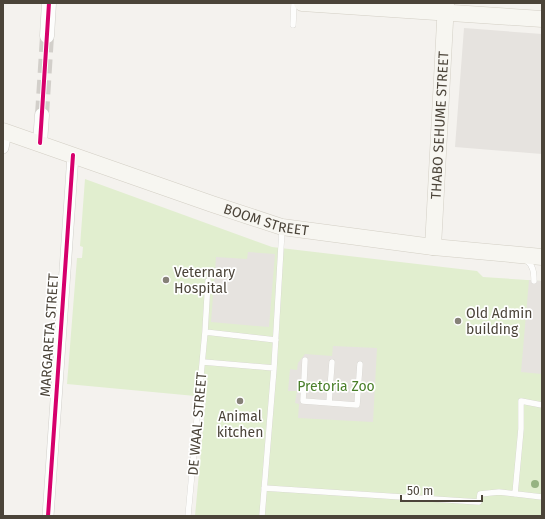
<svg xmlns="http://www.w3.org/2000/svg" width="545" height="519" font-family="'Fira Sans',sans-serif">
  <rect width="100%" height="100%" fill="#f4f2ee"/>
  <path fill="#e1eecf" d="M85,179L272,247L477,271L483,277L542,281V516H195L206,397L67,384L77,258H82L83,247L80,246Z"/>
  <path fill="#e6e3df" d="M464,28L542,34V154L455,147Z
    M248,252L275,254L269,327L211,322L216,257L247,259Z
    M529,280L542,281V374L521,372Z
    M333,346L377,348L373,422L298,418L299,404L295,403L297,391H288L290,369L297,370L298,363L305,354L332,356Z"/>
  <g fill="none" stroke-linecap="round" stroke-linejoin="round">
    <path stroke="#d2cfca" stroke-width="14" stroke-dasharray="14 7" stroke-linecap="butt" d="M42,115L47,36"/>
    <defs>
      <path id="service" d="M293,25L294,3
        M526,260C533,265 534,272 534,281
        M208,281L205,332L276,340
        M305,360L303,401L357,405L360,364
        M203,362L274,368
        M329,403L332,362
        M264,488L479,502L480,494L499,492L542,497
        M515,494L521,429V401L542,405
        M188,516L205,332
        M262,516L274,368L282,229"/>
      <path id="minor" d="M3,148L6,132
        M48,516L73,155"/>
      <path id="tertiary" d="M47,36L49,3
        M40,143L42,115"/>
      <g id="secondary">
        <path d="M302,3L542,19"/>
        <path id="s1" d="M3,131L212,204L282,227L433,247L542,257"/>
        <path id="s2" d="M433,247L446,3"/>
      </g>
    </defs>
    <use href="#service" stroke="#d2d0cb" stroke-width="6"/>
    <use href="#minor" stroke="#d2d0cb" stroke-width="12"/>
    <use href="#tertiary" stroke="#d2d0cb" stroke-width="15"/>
    <use href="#secondary" stroke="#d3cfc5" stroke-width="17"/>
    <use href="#service" stroke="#fdfdfc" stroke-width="5.5"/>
    <use href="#minor" stroke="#fdfdfc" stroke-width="11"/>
    <use href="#tertiary" stroke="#fdfdfc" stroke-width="14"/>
    <use href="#secondary" stroke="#f7f6f1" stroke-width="16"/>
    <defs>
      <path id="cycleway" d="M40,143L49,3
        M48,516L73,155"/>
    </defs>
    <use href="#cycleway" stroke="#fff" stroke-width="6"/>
    <use href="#cycleway" stroke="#d6006c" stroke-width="4"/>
  </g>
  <circle fill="#96b382" cx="535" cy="484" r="4"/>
  <g fill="#868178" stroke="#fff" stroke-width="1.5">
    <circle cx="166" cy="280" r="4"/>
    <circle cx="458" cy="321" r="4"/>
    <circle cx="240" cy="401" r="4"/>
  </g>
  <g text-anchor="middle" stroke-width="3.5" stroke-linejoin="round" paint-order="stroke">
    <g font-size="14" fill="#4b4439" stroke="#fff">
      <text dy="5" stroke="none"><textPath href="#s2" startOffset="122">THABO SEHUME STREET</textPath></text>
      <text dy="5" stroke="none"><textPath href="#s1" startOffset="278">BOOM STREET</textPath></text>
      <text transform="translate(49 335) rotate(-86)" y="5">MARGARETA STREET</text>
      <text transform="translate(197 424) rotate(-85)" y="5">DE WAAL STREET</text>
    </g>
    <g font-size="14" fill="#4b4439" stroke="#fff" text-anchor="start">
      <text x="174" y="277">Veternary<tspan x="174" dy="16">Hospital</tspan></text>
      <text x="466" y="318">Old Admin<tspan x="466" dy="16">building</tspan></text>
      <text x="240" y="421" text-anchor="middle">Animal<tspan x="240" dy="16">kitchen</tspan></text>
    </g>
    <g font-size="14" fill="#4a7f2a" stroke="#fff">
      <text x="336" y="391">Pretoria Zoo</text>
    </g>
  </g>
  <rect width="545" height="519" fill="none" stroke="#4b4439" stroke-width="8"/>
  <path d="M401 495v6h81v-6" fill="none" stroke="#4b4439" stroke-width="2"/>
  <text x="407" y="495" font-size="12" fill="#4b4439" stroke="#ffffff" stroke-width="3" paint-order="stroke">50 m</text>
</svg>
